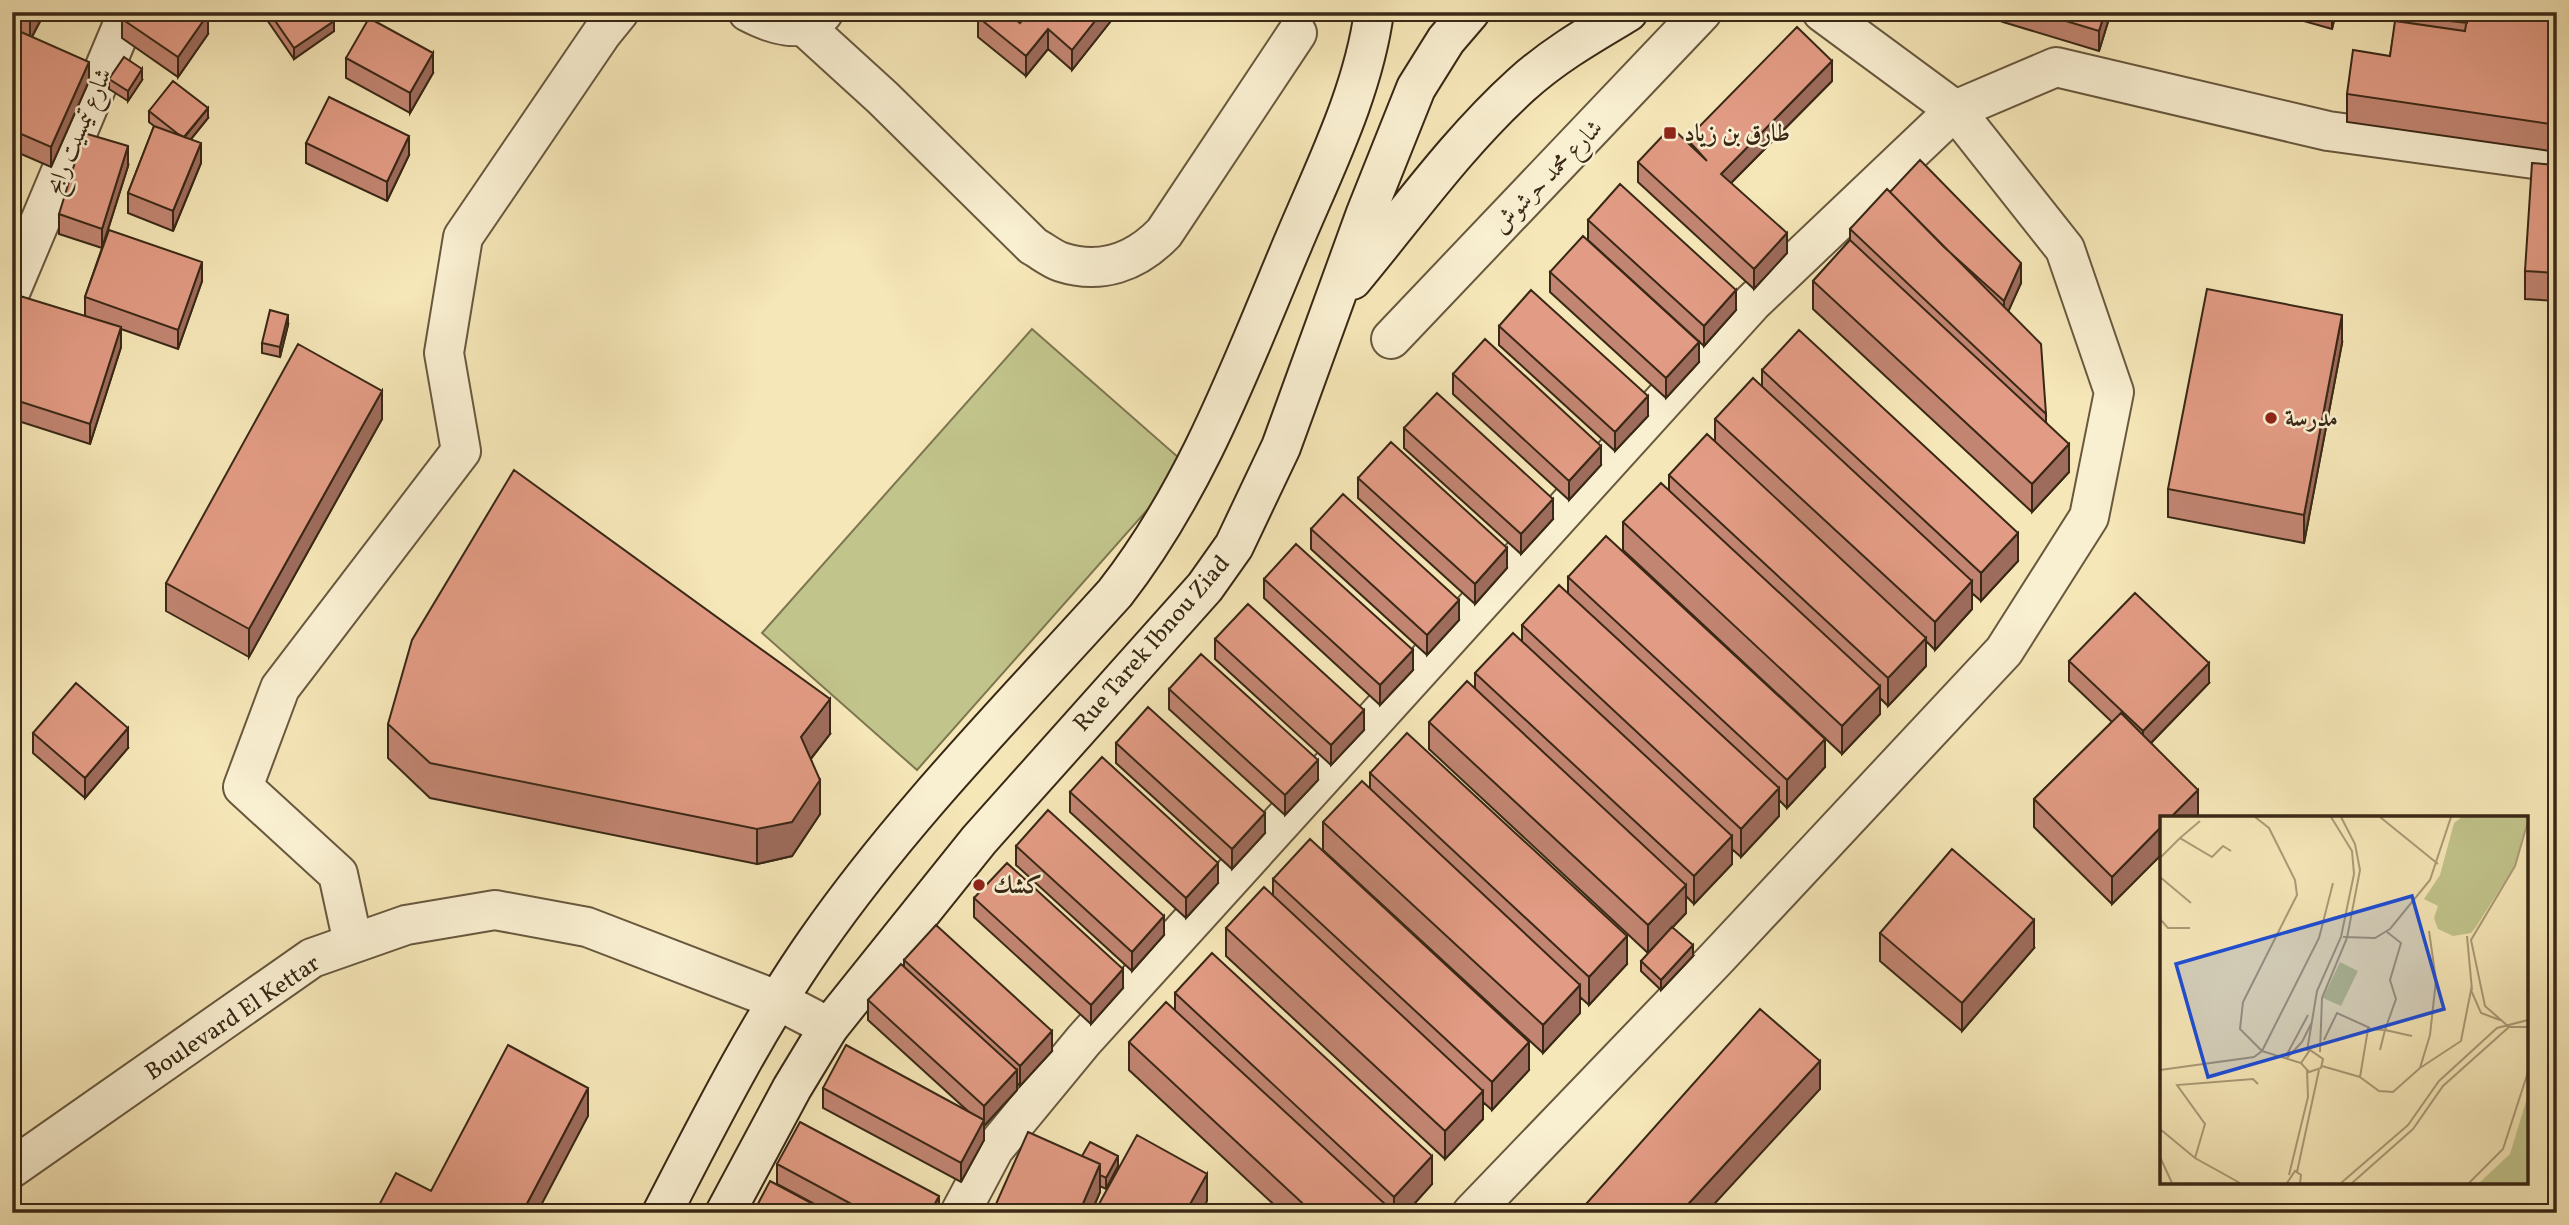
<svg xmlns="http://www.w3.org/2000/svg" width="2569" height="1225" font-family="Vollkorn,Amiri,serif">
  <rect width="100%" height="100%" fill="#f6e7b8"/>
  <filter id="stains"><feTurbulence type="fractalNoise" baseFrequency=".00286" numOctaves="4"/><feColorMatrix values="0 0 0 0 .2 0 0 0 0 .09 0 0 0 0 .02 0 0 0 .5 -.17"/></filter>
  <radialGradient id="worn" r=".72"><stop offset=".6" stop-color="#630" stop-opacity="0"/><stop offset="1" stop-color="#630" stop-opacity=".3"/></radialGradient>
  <path fill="#c1c48b" stroke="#7d7650" stroke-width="2" d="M1032,329L1187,465L917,770L762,633Z"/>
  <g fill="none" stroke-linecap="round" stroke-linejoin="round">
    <defs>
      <path id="street" d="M748,12C771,24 804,36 823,13
        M804,26L883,98L1033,246C1042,251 1052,259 1061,262C1101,275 1136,262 1164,233L1297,33
        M12,288L128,12
        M1391,339L1702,12
        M353,943L338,874L243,787L280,688L461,451L444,353L463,237L602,33L619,12
        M12,1168L312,958L406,925L495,910L587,927L777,1000L829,1027
        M960,1213L994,1149L1084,1040L1753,302L1955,110L2056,67L2328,131L2557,162
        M1472,1213L1715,960L2004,651L2089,517L2114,392L2065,249L1955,110L1822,12"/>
      <path id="secondary" d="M1352,280C1407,214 1458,142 1521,85C1554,55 1591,34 1628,12
        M662,1213C710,1120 756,1028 816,942C903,817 1013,706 1115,593C1197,488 1242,364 1293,243C1324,169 1363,93 1374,12
        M725,1213L792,1088L829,1027L979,840L1205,587L1234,546L1281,447L1366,213L1416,88L1446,40L1470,12"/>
    </defs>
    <use href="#street" stroke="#68583e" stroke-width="42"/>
    <use href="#secondary" stroke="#392816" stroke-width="42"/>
    <use href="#street" stroke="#f9efd1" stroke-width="38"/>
    <use href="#secondary" stroke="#f9efd1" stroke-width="38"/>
  </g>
  <path fill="#c28572" stroke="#392816" stroke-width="2" d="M12,12H45L32,37L89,81L51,167L12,150Z
    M265,12H328L334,31L294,59L265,17Z
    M1118,12L1072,70L1048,49L1026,76L978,37V17L1020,23Z
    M1978,12H2111L2099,51L2003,22Z
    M2272,12H2336L2332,29Z
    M2396,12L2557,17V152L2347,122V94L2390,56L2396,21Z
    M122,19L208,34L178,77L122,38Z
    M346,58L433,73L410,113L346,78Z
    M109,79L142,80L128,101L109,89Z
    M1832,81L1731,183L1787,253L1754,289L1638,182V162L1687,142V139Z
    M149,111L208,118L191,139L201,163L173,231L128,213V193L154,126L149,122Z
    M306,143L409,155L387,201L306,163Z
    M2557,165V301L2525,299V271Z
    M128,166L106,236L202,281L178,349L121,329V347L90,444L12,419V319L85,316V297L102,248L59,234V214Z
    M1890,192L2021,283L2008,311L2046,414V422L2069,472L2032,512L1813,309V281L1850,240V229Z
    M1588,220L1736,310L1704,346L1588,240Z
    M1550,272L1699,362L1666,398L1550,292Z
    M288,325L280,357L262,353V343Z
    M1499,326L1648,416L1615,451L1499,345Z
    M2342,343L2304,543L2168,517V489Z
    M1762,370L2018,561L1981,601L1972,593V609L1935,650L1926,641V666L1888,706L1880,698V714L1842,754L1623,550V522L1669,491V475L1715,442V419L1762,386Z
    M1453,374L1601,465L1569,500L1453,394Z
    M382,419L249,657L166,611V583Z
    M1404,428L1553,519L1521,554L1404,448Z
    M1358,478L1507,568L1475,604L1358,498Z
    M1311,529L1459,620L1427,655L1311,549Z
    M1568,577L1825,767L1787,808L1779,800V816L1741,857L1732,849V864L1694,904L1686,896V913L1648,953L1429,749V722L1475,689V673L1522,642V625L1568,593Z
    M1264,579L1413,670L1380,705L1264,598Z
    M1215,639L1364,730L1331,765L1215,659Z
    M2069,661L2209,683L2151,743L2198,817L2112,904L2034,827V799L2112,722L2069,681Z
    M1169,689L1318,780L1285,815L1169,709Z
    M388,724L830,734L811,759L820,814L792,856L757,864L430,798L388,758Z
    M33,733L128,748L85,798L33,753Z
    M1116,743L1265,833L1232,869L1116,763Z
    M1370,773L1627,964L1589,1005L1580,997V1013L1543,1053L1323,850V822L1370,789Z
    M1070,792L1218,883L1186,918L1070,812Z
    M1016,846L1164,935L1132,971L1016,865Z
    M1273,879L1529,1070L1492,1110L1483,1102V1119L1445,1159L1226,956V928L1273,895Z
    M974,898L1123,988L1091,1024L974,917Z
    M1880,933L2034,948L1962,1031L1880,961Z
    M1693,956L1661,990L1641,971V961Z
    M904,960L1052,1051L1020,1086L1017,1083V1090L984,1126V1140L961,1182L823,1108V1088L970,1113L868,1020V1000L904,967Z
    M1175,993L1432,1184L1406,1213H1283L1129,1070V1042L1175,1010Z
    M1082,1156L1118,1166L1106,1189L1100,1186V1192L1091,1213H992Z
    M777,1164L939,1213H831L777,1184Z"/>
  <path fill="#9e6c5c" stroke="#392816" stroke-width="2" d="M34,12H45L30,40V21Z
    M1102,12H1118L1072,70V50Z
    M2105,12H2111L2099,51V31Z
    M2332,12H2336L2332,29Z
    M208,14V34L178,77V57Z
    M334,21V31L294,59V48Z
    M1048,29V49L1026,76V56Z
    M433,53V73L410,113V93Z
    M1832,61V81L1721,193V174Z
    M89,62V81L51,167V147Z
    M142,69V80L128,101V91Z
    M208,108V118L183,149V139Z
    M409,136V155L387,201V182Z
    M201,143V163L173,231V211Z
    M128,146V166L102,248V229Z
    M1787,233V253L1754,289V269Z
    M202,262V281L178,349V330Z
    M2021,263V283L2004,321V301Z
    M1736,290V310L1704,346V326Z
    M288,315V325L280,357V347Z
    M2342,315V343L2304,543V515Z
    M121,327V347L90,444V424Z
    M1699,342V362L1666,398V378Z
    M382,391V419L249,657V629Z
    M1648,396V416L1615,451V432Z
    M2069,444V472L2032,512V484Z
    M1601,446V465L1569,500V481Z
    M1553,499V519L1521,554V534Z
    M2018,533V561L1981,601V573Z
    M1507,548V568L1475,604V584Z
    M1972,581V609L1935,650V622Z
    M1459,600V620L1427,655V635Z
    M1926,638V666L1888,706V678Z
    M1413,650V670L1380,705V685Z
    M2209,663V683L2143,751V731Z
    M1880,686V714L1842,754V726Z
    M830,699V734L801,771V737Z
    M1364,710V730L1331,765V745Z
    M128,728V748L85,798V778Z
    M1825,739V767L1787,808V780Z
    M1318,760V780L1285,815V795Z
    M820,780V814L792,856L757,864V829Z
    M1779,788V816L1741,857V829Z
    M2198,790V817H2171Z
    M1265,813V833L1232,869V849Z
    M2161,827V855L2112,904V877Z
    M1732,836V864L1694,904V876Z
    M1218,863V883L1186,918V898Z
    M1686,885V913L1648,953V925Z
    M1164,916V935L1132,971V952Z
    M2034,920V948L1962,1031V1003Z
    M1627,936V964L1589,1005V977Z
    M1693,945V956L1661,990V980Z
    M1123,969V988L1091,1024V1005Z
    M1580,985V1013L1543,1053V1025Z
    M1052,1031V1051L1020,1086V1066Z
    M1529,1042V1070L1492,1110V1082Z
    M1820,1061V1089L1706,1213H1680Z
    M1017,1070V1090L984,1126V1106Z
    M588,1088V1116L537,1213H522Z
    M1483,1091V1119L1445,1159V1131Z
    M984,1120V1140L961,1182V1163Z
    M1118,1156V1166L1106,1189V1178Z
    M1432,1156V1184L1406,1213H1394V1197Z
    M1100,1164V1192L1091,1213H1079Z
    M1207,1174V1201L1201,1213H1185Z
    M939,1196V1213H930Z
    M1386,1205V1213H1378Z"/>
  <path fill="#e29b84" stroke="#392816" stroke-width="2" d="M14,12H34L30,21Z
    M126,12H205L208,14L178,57L122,19Z
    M269,12H328L334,21L294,48Z
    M982,12H1006L1020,23L1029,12H1102L1072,50L1048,29L1026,56L978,17Z
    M2036,12H2105L2099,31Z
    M2396,12H2468L2467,23L2396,15Z
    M2468,12H2522L2557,17V125L2347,94L2353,50L2390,56L2395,21L2465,31Z
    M369,18L433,53L410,93L346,58Z
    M1797,27L1832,61L1721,174L1787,233L1754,269L1638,162L1671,127L1707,161L1687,139Z
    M12,28L89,62L51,147L12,130Z
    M124,57L142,69L128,91L109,79Z
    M173,81L208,108L184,137L178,134L149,111Z
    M329,97L409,136L387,182L306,143Z
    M154,126L201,143L173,211L128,193Z
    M84,133L128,146L102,229L59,214Z
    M1920,160L2021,263L2004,301L1944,247L1890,192Z
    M2532,163L2557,165V273L2525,271Z
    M1620,184L1736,290L1704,326L1588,220Z
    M1887,189L2041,344L2046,414L1850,229Z
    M109,230L202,262L178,330L85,297Z
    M1583,236L1699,342L1666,378L1550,272Z
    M1850,240L2069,444L2032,484L1813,281Z
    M2207,289L2342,315L2304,515L2168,489Z
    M1531,290L1648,396L1615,432L1499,326Z
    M20,296L121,327L90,424L12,399V319Z
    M270,310L288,315L280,347L262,343Z
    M1799,330L2018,533L1981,573L1762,370Z
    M1485,339L1601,446L1569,481L1453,374Z
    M298,344L382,391L249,629L166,583Z
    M1753,378L1972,581L1935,622L1715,419Z
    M1437,393L1553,499L1521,534L1404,428Z
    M1707,434L1926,638L1888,678L1669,475Z
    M1391,442L1507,548L1475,584L1358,478Z
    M514,470L830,699L801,737L820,780L792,822L757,829L430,763L388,724L412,640Z
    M1661,483L1880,686L1842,726L1623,522Z
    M1343,494L1459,600L1427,635L1311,529Z
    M1606,536L1825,739L1787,780L1568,577Z
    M1296,544L1413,650L1380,685L1264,579Z
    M1559,585L1779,788L1741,829L1522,625Z
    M2135,593L2209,663L2143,731L2069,661Z
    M1248,604L1364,710L1331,745L1215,639Z
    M1513,633L1732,836L1694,876L1475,673Z
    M1201,654L1318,760L1285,795L1169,689Z
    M1467,681L1686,885L1648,925L1429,722Z
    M76,683L128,728L85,778L33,733Z
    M1148,707L1265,813L1232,849L1116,743Z
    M2121,713L2198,790L2171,817H2161V827L2112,877L2034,799Z
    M1407,733L1627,936L1589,977L1370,773Z
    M1102,757L1218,863L1186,898L1070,792Z
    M1362,781L1580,985L1543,1025L1323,822Z
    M1048,810L1164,916L1132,952L1016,846Z
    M1310,839L1529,1042L1492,1082L1273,879Z
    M1952,849L2034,920L1962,1003L1880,933Z
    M1007,863L1123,969L1091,1005L974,898Z
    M1264,887L1483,1091L1445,1131L1226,928Z
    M936,925L1052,1031L1020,1066L904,960Z
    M1672,927L1693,945L1661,980L1641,961Z
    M1212,953L1432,1156L1394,1197L1175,993Z
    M901,964L1017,1070L984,1106L868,1000Z
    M1166,1002L1386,1205L1378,1213H1313L1129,1042Z
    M1760,1009L1820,1061L1680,1213H1578Z
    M508,1045L588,1088L522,1213H375L396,1173L431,1191Z
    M846,1045L984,1120L961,1163L823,1088Z
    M800,1122L939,1196L930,1213H868L777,1164Z
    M1028,1132L1100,1164L1079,1213H992Z
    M1137,1135L1207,1174L1185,1213H1094Z
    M1090,1142L1118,1156L1106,1178L1100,1175V1164L1082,1156Z
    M770,1181L830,1213H753Z"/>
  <g fill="#8f2418" stroke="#f9efd1" stroke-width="2.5">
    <rect x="1663" y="126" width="14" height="14" rx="3.5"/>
    <circle cx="2271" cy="418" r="7"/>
    <circle cx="979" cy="885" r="7"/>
  </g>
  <g text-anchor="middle" stroke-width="5" stroke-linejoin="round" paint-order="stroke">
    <g font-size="24" fill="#392816" stroke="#f9efd1">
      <text transform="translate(78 131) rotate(-67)" y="8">شارع تيمسيت رابح</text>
      <text transform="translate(1547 176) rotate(-46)" y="8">شارع محمد حرشوش</text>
      <text transform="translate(1151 643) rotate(-49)" y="8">Rue Tarek Ibnou Ziad</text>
      <text transform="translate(232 1017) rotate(-34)" y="8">Boulevard El Kettar</text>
    </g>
    <g font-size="24" font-weight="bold" fill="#392816" stroke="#f9efd1" text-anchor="start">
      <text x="1684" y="141">طارق بن زياد</text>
      <text x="2285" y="426">مدرسة</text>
      <text x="993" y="893">كشك</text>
    </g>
  </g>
  <g transform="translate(2160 816)">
    <rect width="368" height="368" fill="#f6e7b8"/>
    <path d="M180,146L198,155L181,190L163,182ZM367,282V367H319L350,338Z" fill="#c1c48b"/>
    <path d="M302,1H367V5L355,49L316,111L311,117L293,120L278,113L274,102L278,90L264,83L280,59L294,7Z" fill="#c1c48b"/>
    <path fill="none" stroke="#aa9b77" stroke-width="2" d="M95,1L109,12L135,64L137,79L83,186L80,213L102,235L141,247L149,256L161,252L163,243L150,234L141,247M220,1L278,48M40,5L20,22L52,41L63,30L71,35M368,5L355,50L311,124L325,190L349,211H368M0,42L20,22M0,61L31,87M0,103L8,112H30M269,115L276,164L270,219L260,252L301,225L311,174L321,197L340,204M227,116L241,127L230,164L236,183L225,214L208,213L200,261L219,275L233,276L260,252M307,120L312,174M183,121L215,122L230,113L270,64L291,1M164,224L177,197L210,212M220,234L225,214L252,220M147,235L157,175L181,121L194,58L192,35L171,1M160,236L162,182L187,122L200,54L195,28L181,1M126,240L148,199M126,243L142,226L152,206M162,250L200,261M0,254L94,241L102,235L159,122L173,67M0,313L35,342L80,367M0,341L12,367M35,342L45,308L17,269L93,263L98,268M137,356L159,254M129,359L148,281L147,254M127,367L135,355L141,359L140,367M181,367L248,309L279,265L337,212L368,204M192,367L253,313L283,270L349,211M309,367L343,333L368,256"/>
    <path fill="#1d4ed8" fill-opacity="0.15" stroke="#1d4ed8" stroke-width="3.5" d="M252,80L284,193L48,261L16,148Z"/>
    <rect width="368" height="368" fill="none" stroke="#392816" stroke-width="3.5"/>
  </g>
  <rect width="2569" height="1225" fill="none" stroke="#f6e7b8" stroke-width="42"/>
  <rect x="14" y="14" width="2541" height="1197" fill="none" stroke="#392816" stroke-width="3.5"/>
  <rect x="21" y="21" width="2527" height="1183" fill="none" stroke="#392816" stroke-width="2"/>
  <rect width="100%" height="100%" filter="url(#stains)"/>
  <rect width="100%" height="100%" fill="url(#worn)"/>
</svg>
